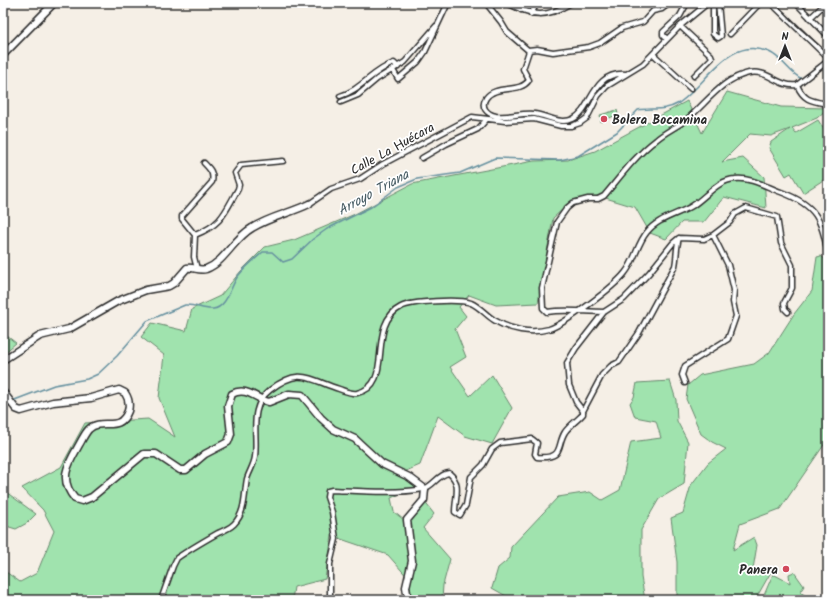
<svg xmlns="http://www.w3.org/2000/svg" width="831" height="603" font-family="Kalam,sans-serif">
  <rect width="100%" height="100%" fill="#f5efe6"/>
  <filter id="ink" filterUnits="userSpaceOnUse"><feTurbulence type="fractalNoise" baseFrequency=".025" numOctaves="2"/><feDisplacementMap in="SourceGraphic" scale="8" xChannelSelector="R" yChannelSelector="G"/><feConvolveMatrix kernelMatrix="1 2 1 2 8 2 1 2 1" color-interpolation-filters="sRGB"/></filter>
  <g filter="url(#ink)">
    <path fill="#a0e3ae" stroke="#66876c" d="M727,92L781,107L828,108L817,118L792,128L796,133L818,120L828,136V177L803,193L791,173L786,176L769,148L771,142L790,129L771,136L750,134L722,162L743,158L764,177L766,208L724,197L704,222H682L666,239L650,233L635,207L599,196L573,200L553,218L538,303L496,305L469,295L459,307L466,316L455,329L466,357L450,367L470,396L492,375L512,408L492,444L465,436L438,416L420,465L406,471L416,487L391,498L394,512L404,520L424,501L434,514L423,528L450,559L443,585L442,600H412L409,579L388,555L332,536L325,579L294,587L292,600H3V570L20,582L37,573L54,531L43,510L22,488L61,467L85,423L148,419L175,437L159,398L164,355L141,337L152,323L186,331L192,309L220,296L241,271L265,247L294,240L355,214L412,184L534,161L568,160L595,151L687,101L702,133Z
      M617,110L618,114L601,122L600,115Z
      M821,256L826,260L828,273V439L780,509L740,524L733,550L754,537L757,545L753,569L771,572L755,600H677V562L671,518L683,513L691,485L708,463L726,449L712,442L701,434L686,399L688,385L700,375L754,364L769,353L794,314L812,291L817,257Z
      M3,333L16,343L3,354Z
      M670,381L676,400L677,421L688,442L684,484L659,499L641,530V577L645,600H513L492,588L498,568L510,558L511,547L558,497L590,492L602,500L620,490L631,442L661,438L656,421L635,417L630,403L634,397L637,383Z
      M3,486L6,492L36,514L27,523L16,529L3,525Z
      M794,572L804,586L800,592L812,600H762L773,574L790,583L789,574Z"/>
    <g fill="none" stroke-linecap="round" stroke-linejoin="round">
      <path stroke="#65909f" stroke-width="1.5" d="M12,401L54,385L87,379L98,374L117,356L147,321L185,305C195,304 203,310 213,309C227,308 231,285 238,276C245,267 255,259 263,252H272L283,262L292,259L313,239L327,229L371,207L398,187L417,179L460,173L495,158L560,160L578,156L617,132L638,110C651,108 666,111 677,104C706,87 727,34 769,52C783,58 789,73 802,79
        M3,405L9,403"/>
      <defs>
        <path id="street" d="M486,3L501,22L507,32L529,51L523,69L529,80C520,94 496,84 486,98C480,107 487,114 496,116C509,118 522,112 535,114C548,116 561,125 573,119C592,110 592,71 626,74
          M507,3C533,16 545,19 571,3
          M713,3V34L718,38L721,36L718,3
          M771,3L828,58
          M796,3L828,36
          M521,10L525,3
          M531,14L537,3
          M810,18L824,5
          M680,26L711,55L712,58L694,76
          M730,34L760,3
          M667,39L663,35V32L680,16L687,3
          M528,50L537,49L553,52L589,47L600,43L622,28L643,22L653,11L662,9L670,3
          M653,54L691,89
          M393,70L398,79L418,62L425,52L448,3
          M797,85C804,101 812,101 828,104
          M340,96C361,90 373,70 394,63L398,67
          M341,102L358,95L377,79L405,62L436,26
          M422,158L446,144L478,129L487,119
          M309,204L331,189L360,179L383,164L472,117L505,121L534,119L561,126H571L580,123L587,118L598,96L607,86L643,64L680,26L708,3
          M195,235C222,224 224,214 238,189L239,185L235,173L241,165L283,161
          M197,269L194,257L195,235L182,219V216L212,182C214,173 210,169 204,163
          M604,312C586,312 565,309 547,312L543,308L542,288L557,222L567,208L573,203L588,199H598L604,196C620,177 636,155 656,140C665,132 677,127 686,120C707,103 721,79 749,73C768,69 779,88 797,85L828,61
          M685,383L682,375L685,366L728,339L736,316L733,302L734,290L728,265L713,235
          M583,411L576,402L569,385L567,363L576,348L604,312L624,299L649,273L673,243L679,238L704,239L713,235L730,222L735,214L746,208L777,217L781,243L792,265V288L784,303L785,309L788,312
          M161,600L173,566L177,558C190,549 204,541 218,533C223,531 230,528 234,524C246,512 244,494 247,479C249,472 254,465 255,457C258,434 248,407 270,390C300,367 308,379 339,389C345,391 351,394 357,393C396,385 365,325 401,307C412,301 459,299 471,303C480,307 486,315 494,320C510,330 531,334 549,329C565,324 614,287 625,273C635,261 637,244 647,232C658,218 677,215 692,206C706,197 718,180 735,179C750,177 767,187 781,192C816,205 822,219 828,255
          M330,600V564L336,539L332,512L327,497L328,491L332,490C358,491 398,494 423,489C433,487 438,474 449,473C462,484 455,497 455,512L460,515L466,505L471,477L483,465L492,449L500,443L532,439L537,443L535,454L537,457C565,459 556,446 565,432C570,425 578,420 583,414V411L602,375L611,366L619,362L639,333L675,266C677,257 676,248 679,238"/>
        <path id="secondary" d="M3,55L54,3
          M3,360L40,336L69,329L118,301L146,290L169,286L174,283L187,268C194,267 199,271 206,269C225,262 234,238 252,228C269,217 291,213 309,204
          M3,392L16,409L21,411L53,402L91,398L119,390L125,393C129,399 130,404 128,411C119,434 102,417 89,429C85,433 82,440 79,445C68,464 58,479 75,499L82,501L92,497L144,454H156L180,470H186L205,454L228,442L231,434L228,406L232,394C246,386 256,399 269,402L289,394L302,395L321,418L333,429L355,439L382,464L409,477L425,489L424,500L407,520L412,561L406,587L408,600"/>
      </defs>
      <use href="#street" stroke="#2b2b2b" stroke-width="7"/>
      <use href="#secondary" stroke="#2b2b2b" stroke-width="9"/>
      <use href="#street" stroke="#fff" stroke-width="4"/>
      <use href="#secondary" stroke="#fff" stroke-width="6"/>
      <path stroke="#2b2b2b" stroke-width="1.5" d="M775,3L793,22L828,53"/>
    </g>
  </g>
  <g fill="#d1495b" stroke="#fff" stroke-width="1.5">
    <circle cx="604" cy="119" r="4"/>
    <circle cx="786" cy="569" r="4"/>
  </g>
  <g text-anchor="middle" stroke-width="3.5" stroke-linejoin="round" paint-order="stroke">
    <g font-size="13" font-weight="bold" fill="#2b2b2b" stroke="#fff" text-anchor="start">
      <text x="612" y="124">Bolera Bocamina</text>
      <text x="778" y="574" text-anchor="end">Panera</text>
    </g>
    <g font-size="13" fill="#2b2b2b" stroke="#fff">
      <text transform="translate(392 148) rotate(-29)" y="5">Calle La Ḥuécara</text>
    </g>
    <g font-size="14" font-style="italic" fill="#485d65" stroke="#fff">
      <text transform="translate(373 192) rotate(-29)" y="5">Arroyo Triana</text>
    </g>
  </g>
  <rect width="831" height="603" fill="none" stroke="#fff" stroke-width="16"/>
  <rect x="8" y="8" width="815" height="587" fill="none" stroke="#2b2b2b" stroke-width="1.5" filter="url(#ink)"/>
  <g transform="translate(785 46)" stroke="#ffffff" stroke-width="3" paint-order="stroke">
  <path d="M0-3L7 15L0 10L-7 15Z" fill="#2b2b2b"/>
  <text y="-6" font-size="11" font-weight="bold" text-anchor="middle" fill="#2b2b2b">N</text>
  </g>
</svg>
